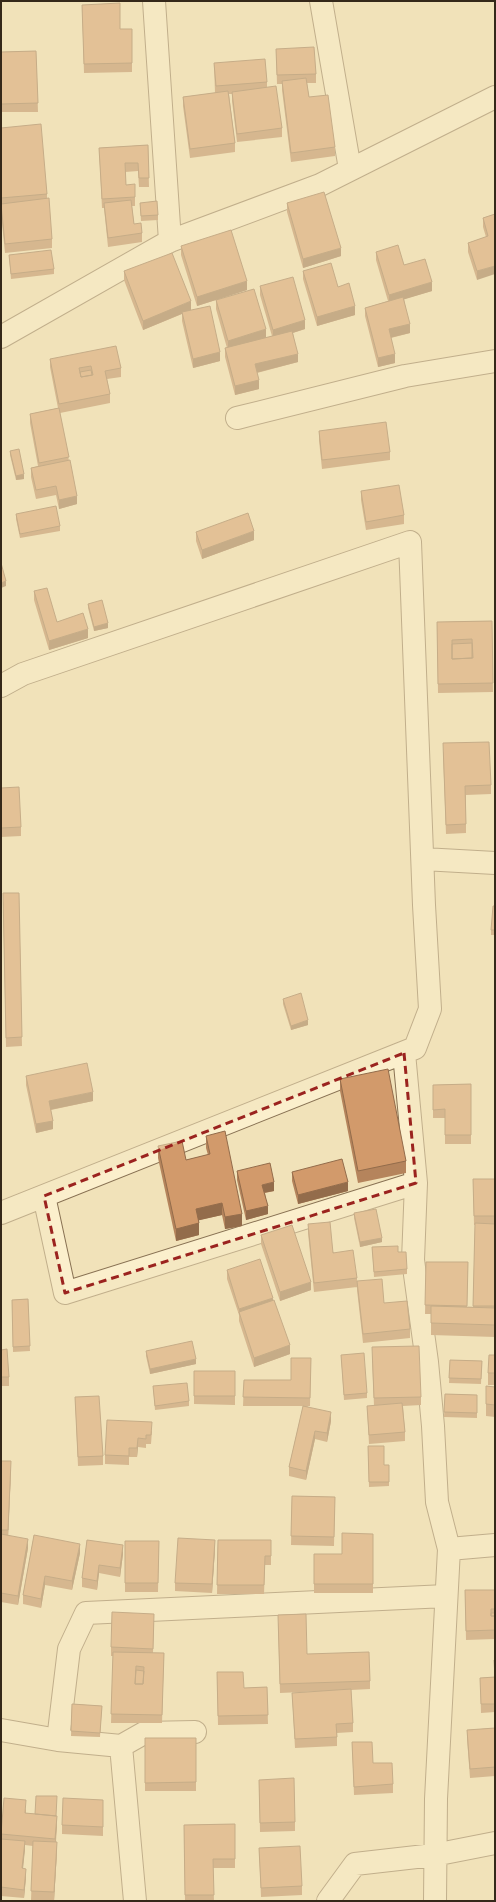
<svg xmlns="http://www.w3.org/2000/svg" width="496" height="1902" font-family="Georgia,serif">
  <rect width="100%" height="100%" fill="#f1e2b9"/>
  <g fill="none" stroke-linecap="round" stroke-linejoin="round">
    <defs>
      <path id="street" d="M154,1L170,241
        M321,1L350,169
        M1,337L170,241L320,185L495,97
        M237,418L405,376L495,361
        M1,686L23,674L410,542L424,905L430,1009L415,1048L1,1213
        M423,859L495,863
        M404,1053L416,1183L413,1260L427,1362L433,1426L437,1502L449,1549
        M44,1196L65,1293L416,1183
        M1,1730L58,1740
        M195,1732L144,1733L121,1746L58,1740L69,1649L86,1613L446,1596
        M121,1746L135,1901
        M328,1901L355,1864L434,1855L495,1843
        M435,1901L436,1799L449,1549L495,1545"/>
    </defs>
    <use href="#street" stroke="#887153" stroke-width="24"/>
    <use href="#street" stroke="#fbefcc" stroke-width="22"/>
  </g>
  <path fill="#b5845c" d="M82,5L120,29H132V72L84,73Z
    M276,49L316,74V83H307L309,97L335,147V156L291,162L282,90V84H277Z
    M36,51L38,112H1V52Z
    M214,63L267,82V88L282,128V137L237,142L232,101V94H229L235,143V152L190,158L183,106V97L215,93Z
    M1,128L47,194V199L52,239V248L5,253L1,213Z
    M148,145L149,187H139L138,171L125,172L126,185L135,197V206H132L134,224L142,233V242L108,247L104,208H102L99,148Z
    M140,203L158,215V220L141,221Z
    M287,203L341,256L303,268L287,212Z
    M495,214L477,280L468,252V243L486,237L483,227V218Z
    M181,246L247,290L197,306L181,255Z
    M376,252L404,265L432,291L404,299L410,333L391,338L395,363L378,367L365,316V308L388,301L376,260Z
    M9,255L54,269V274L11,279Z
    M124,271L191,310L220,361L193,368L182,321V314L143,330L124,280Z
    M303,271L338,287L355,315L317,326L303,279Z
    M260,286L305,329L293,333L298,362L257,373L259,389L235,395L225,357V348H227L216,309V300L266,338L272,336L260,295Z
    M50,359L121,368V377L107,379L110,394V403L60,413L77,504L59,509L56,495L36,499L31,477V468L38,466L30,423V414L58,408L50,367Z
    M319,431L390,452V460L322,469L319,440Z
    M10,451L24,479L16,480L10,455Z
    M361,491L404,515V524L366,530L361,500Z
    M16,514L60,526V531L20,538L16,519Z
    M196,532L254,540L202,559L196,541Z
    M34,591L57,622L88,638L49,650L34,600Z
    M88,604L108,628L94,631L88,608Z
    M492,621L493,692L438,693L437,622Z
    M443,752L491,785V794L466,795V833L446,834Z
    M1,788L21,827V836L1,837Z
    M19,893L22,1046L6,1047L3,902Z
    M495,906V935H491V930Z
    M283,999L308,1025L291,1030L283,1004Z
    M26,1076L93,1101L51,1110L53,1129L36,1133L26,1085Z
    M340,1079L406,1161V1173L358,1183L340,1091Z
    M471,1084V1144H445V1118H433V1085Z
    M206,1136L242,1226L225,1229L222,1215L199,1220V1235L176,1241L158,1158V1146L186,1160L208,1155L206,1148Z
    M237,1171L274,1191L265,1193L268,1214L246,1220L237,1180Z
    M292,1172L348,1191L298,1204L292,1181Z
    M473,1179H495V1337L431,1335V1314H425L426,1262H468L467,1307H473L475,1225H474Z
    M354,1213L382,1242L360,1247L354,1218Z
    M308,1224L357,1278V1287L314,1292L308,1233Z
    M261,1235L311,1290L280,1301L261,1244Z
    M372,1247L398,1252L407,1269V1274L374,1277Z
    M227,1270L273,1300L290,1354L254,1367L239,1321V1315L227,1279Z
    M357,1281L384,1303L410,1329V1338L363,1343L357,1290Z
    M28,1299L30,1351L13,1352L12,1300Z
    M1,1350L9,1377V1386H1Z
    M146,1351L196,1364L150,1374L146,1356Z
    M341,1355L367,1393V1398L344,1400Z
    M495,1355V1385H488V1373Z
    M372,1356L421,1397V1405L403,1406L405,1432V1441L369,1444L367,1406H374Z
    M311,1358L310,1406H307L331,1421L327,1442L315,1439L306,1480L289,1476V1467L303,1406H243L244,1380H291Z
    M450,1360L482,1361L481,1384L449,1383Z
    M194,1371H235V1405L194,1404Z
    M153,1386L189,1401V1406L155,1410Z
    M486,1386L495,1387V1417L486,1416Z
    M445,1394L477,1395V1418L444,1417Z
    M75,1397L103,1456V1465L78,1466Z
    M152,1431L151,1444H146V1448L138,1447L137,1457H129V1465L105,1464V1455Z
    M368,1446L384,1465H389V1486L369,1487Z
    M1,1461L11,1470L8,1536L28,1548L18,1605L1,1602Z
    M292,1496L335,1497L334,1546L291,1545Z
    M373,1534V1593H314V1554H342Z
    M34,1535L80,1553L72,1590L45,1585L41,1608L23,1604V1595Z
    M87,1540L123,1554L120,1577L99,1573L97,1590L82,1587V1578Z
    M218,1540H271V1565H265L264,1594H217Z
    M125,1541H159L158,1592H125Z
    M215,1549L212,1593L175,1591V1583Z
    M465,1590H495V1639L466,1640Z
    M154,1623L153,1653H164L162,1723H111L113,1656H111V1647Z
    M278,1623L307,1654L370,1681V1689L351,1690L353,1723V1732L337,1733V1746L295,1748L292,1693L324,1691L280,1693Z
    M494,1660H495V1712L481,1713L480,1678L494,1677Z
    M217,1672L244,1688L267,1687L268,1724L218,1725Z
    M72,1704L102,1706L100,1737L71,1736Z
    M495,1728V1776L470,1778L467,1739V1730Z
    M145,1738H196V1791H145Z
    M352,1742L393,1784V1793L354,1795Z
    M259,1780L295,1822V1831L260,1832Z
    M103,1800V1836L62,1834V1825Z
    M26,1809V1813L57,1816V1825L56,1842L57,1851L54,1901L31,1900L33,1846L25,1845L23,1868L26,1877L24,1898L1,1896V1834Z
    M235,1824V1868H213L214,1901H185L184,1825Z
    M259,1848L302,1886V1895L261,1897Z"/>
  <path fill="#936c4b" d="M341,248V256L303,268V259Z
    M495,266V274L477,280V271Z
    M247,281V290L197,306V297Z
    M432,282V291L389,304V295Z
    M191,301V310L143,330V321Z
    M355,306V315L317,326V317Z
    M305,320V329L273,339V330Z
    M410,324V333L389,338V329Z
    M266,329V338L228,349V341Z
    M220,352V361L193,368V359Z
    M298,354V362L255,373V364Z
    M395,354V363L378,367V358Z
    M259,380V389L235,395V386Z
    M24,474V479L16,480V476Z
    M77,496V504L59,509V500Z
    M254,531V540L202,559V550Z
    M6,581V586L1,588V583Z
    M108,623V628L94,631V627Z
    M88,629V638L49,650V641Z
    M308,1020V1025L291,1030V1026Z
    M93,1092V1101L49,1110V1101Z
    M53,1121V1129L36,1133V1124Z
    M274,1182V1191L262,1193V1185Z
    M348,1182V1191L298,1204V1195Z
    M222,1203V1215L196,1221V1209Z
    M268,1206V1214L246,1220V1211Z
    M242,1214V1226L225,1229V1217Z
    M199,1223V1235L176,1241V1229Z
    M382,1238V1242L360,1247V1242Z
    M311,1282V1290L280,1301V1292Z
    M273,1298V1306L239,1315V1309Z
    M290,1345V1354L254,1367V1358Z
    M196,1359V1364L150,1374V1369Z
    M331,1412V1421L327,1442V1433Z
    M315,1431V1439L306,1480V1471Z
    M138,1438V1447L137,1457V1448Z
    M11,1461V1470L8,1539V1530Z
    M28,1539V1548L18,1605V1596Z
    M215,1540V1549L212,1593V1584Z
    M80,1544V1553L72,1590V1581Z
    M123,1545V1554L120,1577V1568Z
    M99,1565V1573L97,1590V1581Z
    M45,1576V1585L41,1608V1599Z
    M57,1816V1825L55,1847V1839Z
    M25,1841V1850L22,1877V1868Z
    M57,1842V1851L54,1901V1892Z
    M26,1869V1877L24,1898V1890Z"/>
  <path fill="#d29a6b" stroke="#936c4b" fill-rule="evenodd" d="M120,3V29H132V63L84,64L82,5Z
    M314,47L316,74L277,75L276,49Z
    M36,51L38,103L1,104V52Z
    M265,59L267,82L216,86L214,63Z
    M306,78L309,97L328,95L335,147L291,153L282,81Z
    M276,86L282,128L237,134L232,92Z
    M228,91L235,143L190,149L183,97Z
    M41,124L47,194L1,198V128Z
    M148,145L149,178H139L138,163H125L126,185L135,184V197L102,199L99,148Z
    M324,192L341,248L303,259L287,203Z
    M49,198L52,239L5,244L1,204Z
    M131,200L134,224L141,223L142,233L108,238L104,203Z
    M157,201L158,215L141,216L140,203Z
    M495,214V266L477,271L468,243L488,236L483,218Z
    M231,230L247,281L197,297L181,246Z
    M398,245L404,265L425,259L432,282L389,295L376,252Z
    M51,250L54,269L11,274L9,255Z
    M172,253L191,301L143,321L124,271Z
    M331,263L338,287L349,283L355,306L317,317L303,271Z
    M293,277L305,320L273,330L260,286Z
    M254,289L266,329L228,341L216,300Z
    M403,297L410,324L389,329L395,354L378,358L365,308Z
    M210,306L220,352L193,359L182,312Z
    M292,331L298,354L255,364L259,380L235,386L225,348Z
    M116,346L121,368L105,371L110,394L59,404L50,359ZM91,366L93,375L81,377L79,368Z
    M91,370L92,375L81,377L80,372Z
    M59,408L69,457L39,463L30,414Z
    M386,422L390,452L322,460L319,431Z
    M19,449L24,474L16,476L10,451Z
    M70,460L77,496L59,500L56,486L36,490L31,468Z
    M399,485L404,515L366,522L361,491Z
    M56,506L60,526L20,534L16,514Z
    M248,513L254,531L202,550L196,532Z
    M1,563L6,581L1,583Z
    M47,588L57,622L83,613L88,629L49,641L34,591Z
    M102,600L108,623L94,627L88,604Z
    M492,621L493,683L438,684L437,622ZM472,639L473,658L452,659V640Z
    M472,643V658L452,659V644Z
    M489,742L491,785L465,786L466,824L446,825L443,743Z
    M19,787L21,827L1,828V788Z
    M3,893H19L22,1037L6,1038Z
    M493,906H495V930H491Z
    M301,993L308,1020L291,1026L283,999Z
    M87,1063L93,1092L49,1101L53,1121L36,1124L26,1076Z
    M388,1069L406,1161L358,1171L340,1079Z
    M471,1084V1135H445V1109L433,1110V1085Z
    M225,1131L242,1214L225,1217L222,1203L196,1209L199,1223L176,1229L158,1146L182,1141L186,1160L210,1154L206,1136Z
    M342,1159L348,1182L298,1195L292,1172Z
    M270,1163L274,1182L262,1185L268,1206L246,1211L237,1171Z
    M473,1179H495V1216H474Z
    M376,1209L382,1238L360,1242L354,1213Z
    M330,1222L333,1253L353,1250L357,1278L314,1283L308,1224Z
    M475,1223L495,1224V1306H473Z
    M292,1225L311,1282L280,1292L261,1235Z
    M398,1246V1252H406L407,1269L374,1272L372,1247Z
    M260,1259L273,1298L239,1309L227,1270Z
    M426,1262H468L467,1306L425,1305Z
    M382,1279L384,1303L407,1301L410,1329L363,1334L357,1281Z
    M28,1299L30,1346L13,1347L12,1300Z
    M274,1300L290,1345L254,1358L239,1312Z
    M431,1306L495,1308V1325L431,1323Z
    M192,1341L196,1359L150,1369L146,1351Z
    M419,1346L421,1397L374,1398L372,1347Z
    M7,1349L9,1377H1V1350Z
    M364,1353L367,1393L344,1395L341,1355Z
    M489,1355H495V1373H488Z
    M291,1358H311L310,1398L243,1397L244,1380H291Z
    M450,1360L482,1361L481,1379L449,1378Z
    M194,1371H235V1396H194Z
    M187,1383L189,1401L155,1406L153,1386Z
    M486,1386L495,1387V1405L486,1404Z
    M445,1394L477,1395V1413L444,1412Z
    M99,1396L103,1456L78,1457L75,1397Z
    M402,1403L405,1432L369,1435L367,1406Z
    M303,1406L331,1412L327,1433L315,1431L306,1471L289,1467Z
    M107,1420L152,1422L151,1435H146V1439L138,1438L137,1448H129V1456L105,1455Z
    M368,1446H384V1465H389V1482H369Z
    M1,1461H11L8,1530H1Z
    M292,1496L335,1497L334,1537L291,1536Z
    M342,1533L373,1534V1584H314V1554H342Z
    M1,1534L28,1539L18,1596L1,1593Z
    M34,1535L80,1544L72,1581L45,1576L41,1599L23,1595Z
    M178,1538L215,1540L212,1584L175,1583Z
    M87,1540L123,1545L120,1568L99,1565L97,1581L82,1578Z
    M218,1540H271V1556H265L264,1585H217Z
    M125,1541H159L158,1583H125Z
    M465,1590H495V1609H491V1616H495V1630L466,1631Z
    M112,1612L154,1614L153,1649L111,1647Z
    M491,1613H495V1616H491Z
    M306,1614L307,1654L369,1652L370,1681L280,1684L278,1615Z
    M113,1652L164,1653L162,1715L111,1714ZM136,1666L144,1667L143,1684H135Z
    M494,1660H495V1704H481L480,1678L495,1677Z
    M136,1670L144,1671L143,1684H135Z
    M217,1672H243L244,1688L267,1687L268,1715L218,1716Z
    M351,1689L353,1723L336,1724L337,1737L295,1739L292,1693Z
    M72,1704L102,1706L100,1733L71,1731Z
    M495,1728V1767L470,1769L467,1730Z
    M145,1738H196V1782L145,1783Z
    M352,1742H372L373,1763H392L393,1784L354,1787Z
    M294,1778L295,1822L260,1823L259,1780Z
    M36,1796H57L56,1816L35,1814Z
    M4,1798L26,1800L25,1813L57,1816L55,1839L1,1834Z
    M63,1798L103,1800V1827L62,1825Z
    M235,1824V1859H213L214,1895H185L184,1825Z
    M1,1839L25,1841L22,1868L26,1869L24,1890L1,1887Z
    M33,1841L57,1842L54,1892L31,1891Z
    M300,1846L302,1886L261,1888L259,1848Z"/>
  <path d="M0 0H496V1902H0ZM404,1053L416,1183L65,1293L44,1196Z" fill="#f1e2b9" fill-opacity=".55" fill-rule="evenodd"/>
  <path fill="none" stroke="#9b231f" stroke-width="3" stroke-dasharray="8 5" stroke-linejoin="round" d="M404,1053L416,1183L65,1293L44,1196Z"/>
  <rect width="496" height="1902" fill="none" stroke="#352819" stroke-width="4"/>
</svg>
